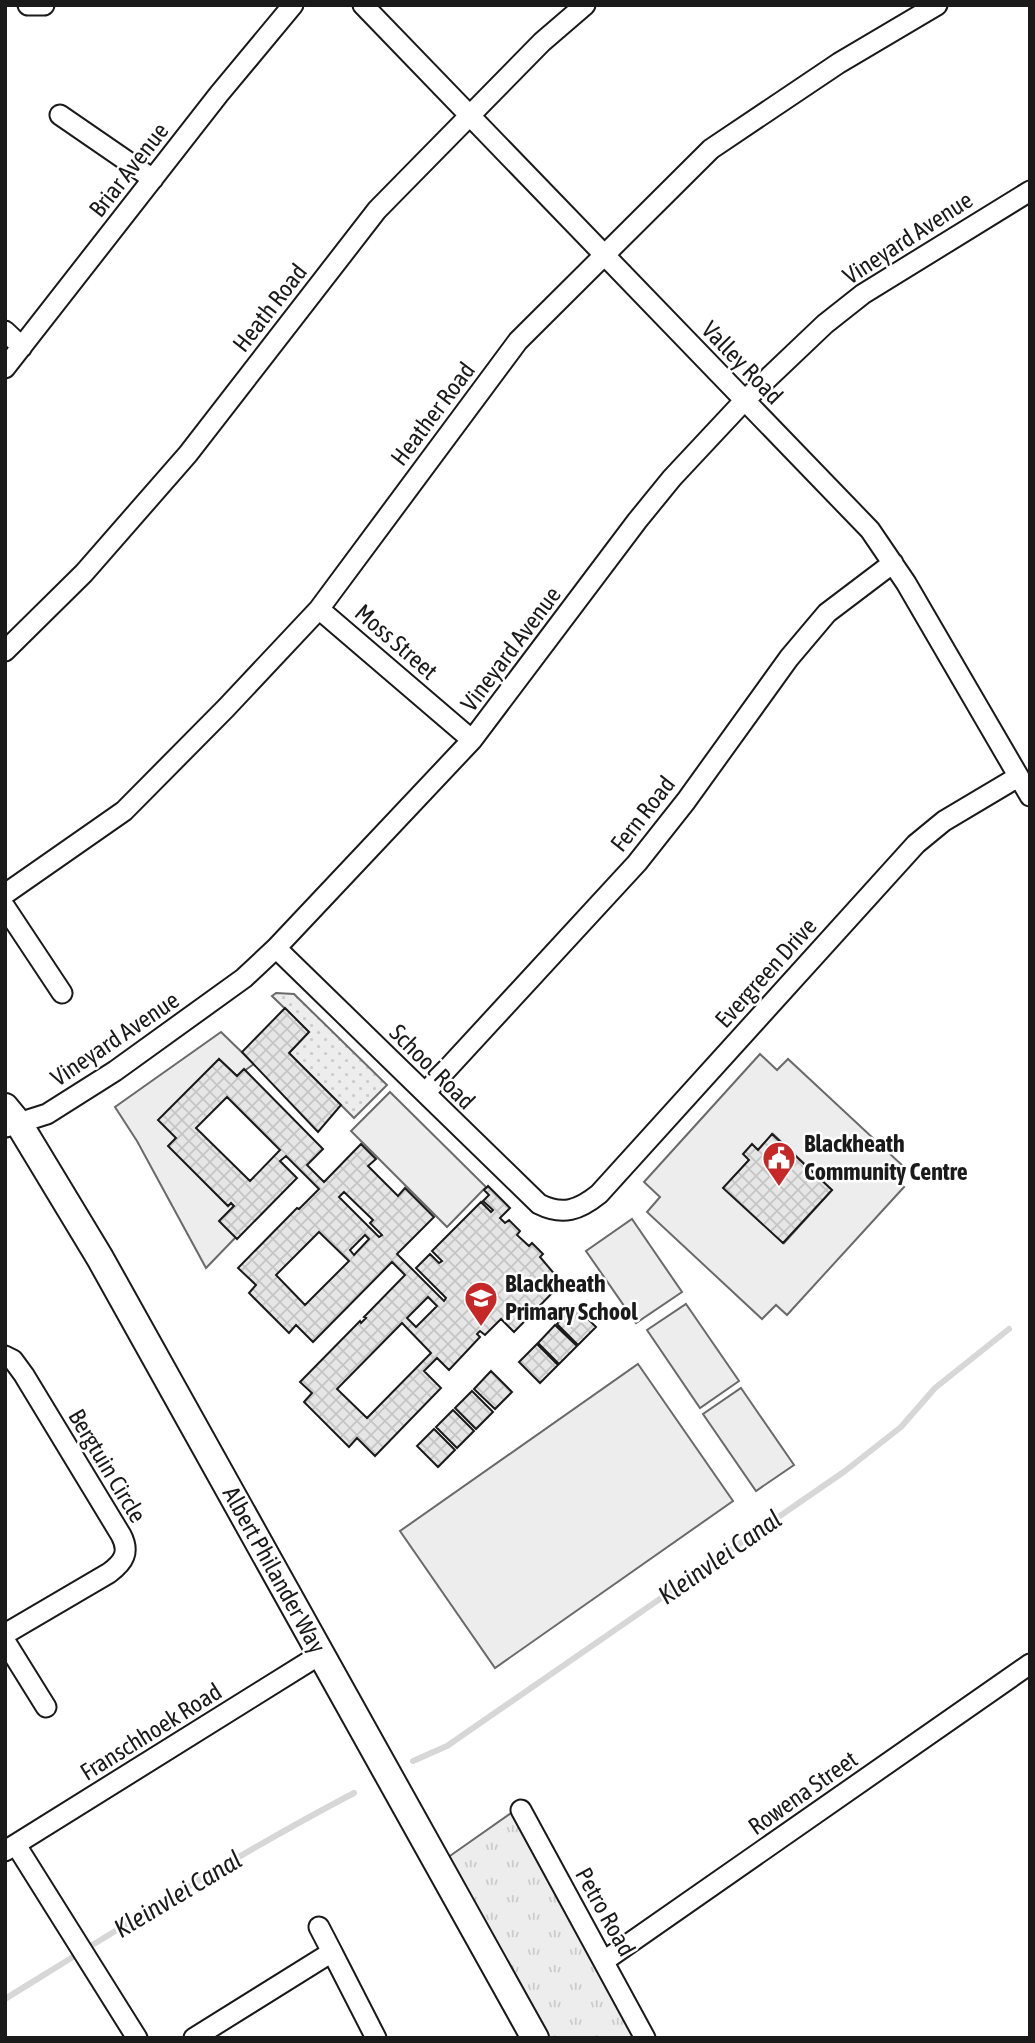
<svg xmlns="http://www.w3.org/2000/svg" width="1035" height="2043" font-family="'Asap Condensed',sans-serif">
  <defs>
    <pattern id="grass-tufts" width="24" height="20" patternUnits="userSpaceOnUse" patternTransform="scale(1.75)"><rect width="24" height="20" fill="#ededed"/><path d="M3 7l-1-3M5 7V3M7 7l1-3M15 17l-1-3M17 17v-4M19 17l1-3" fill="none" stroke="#cbcbcb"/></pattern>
    <pattern id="park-dots" width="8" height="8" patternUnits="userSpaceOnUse" patternTransform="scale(1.75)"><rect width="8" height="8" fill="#ededed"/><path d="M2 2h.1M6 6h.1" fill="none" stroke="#cbcbcb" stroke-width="1.8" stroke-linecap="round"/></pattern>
    <pattern id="building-cross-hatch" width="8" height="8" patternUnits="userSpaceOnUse" patternTransform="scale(1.75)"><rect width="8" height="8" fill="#e6e6e6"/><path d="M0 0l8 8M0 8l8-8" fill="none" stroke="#c5c5c5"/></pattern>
  </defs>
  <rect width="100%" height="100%" fill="#fff"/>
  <path fill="url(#grass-tufts)" stroke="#6a6a6a" stroke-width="2" d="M514,1811L637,2038H546L447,1858Z"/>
  <path fill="url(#park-dots)" stroke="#6a6a6a" stroke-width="2" d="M276,993L294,994L387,1085L354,1118L289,1053L309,1032L272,996Z"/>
  <path fill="#ededed" stroke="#6a6a6a" stroke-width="2" fill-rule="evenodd" d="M221,1032L254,1064L237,1076L219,1059L176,1138L169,1146L228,1206L231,1203L234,1206L220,1221L236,1237L206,1268L137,1141L115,1107Z
    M760,1054L777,1070L788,1059L903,1166L893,1178L904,1187L787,1315L776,1305L762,1319L647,1212L660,1197L644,1182ZM773,1134L832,1190L784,1243L724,1188L749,1160L752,1145L758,1150Z
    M390,1092L486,1187L447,1227L351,1131Z
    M632,1219L682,1292L636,1323L586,1251Z
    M686,1304L739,1381L700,1408L647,1330Z
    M638,1364L733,1501L495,1668L400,1531Z
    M741,1388L794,1465L756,1491L703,1414Z"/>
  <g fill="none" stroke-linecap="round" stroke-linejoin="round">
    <path stroke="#d7d7d7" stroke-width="6" d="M413,1761L447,1746L845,1471L901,1427L935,1388L1009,1329
      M5,1999C120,1928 234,1856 354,1793"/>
  </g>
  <path fill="url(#building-cross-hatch)" stroke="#1a1a1a" stroke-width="2" fill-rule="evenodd" d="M285,1008L309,1032L289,1053L341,1105L318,1132L242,1052Z
    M219,1059L237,1076L244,1069L323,1149L307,1165L324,1182L361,1144L376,1159L368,1166L398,1196L405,1188L434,1217L397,1254L444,1301L446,1298L416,1268L430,1254L439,1263L442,1261L432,1251L481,1202L491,1212L493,1210L483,1201L489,1195L484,1190L488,1186L510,1208L500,1218L505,1223L509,1220L520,1231L517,1235L529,1246L532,1243L543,1254L540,1257L562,1283L514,1332L501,1319L485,1335L480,1331L477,1334L480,1337L449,1370L437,1358L424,1371L441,1388L375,1456L357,1438L349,1447L304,1402L312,1393L300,1382L360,1321L361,1323L366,1318L364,1317L405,1275L392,1262L313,1342L296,1325L289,1333L249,1293L256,1285L238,1268L297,1208L299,1209L319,1189L286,1156L280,1161L297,1178L237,1239L219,1221L234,1206L231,1203L228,1206L168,1146L176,1138L158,1120ZM227,1097L280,1150L250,1181L196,1128ZM344,1192L373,1220L370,1223L382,1235L379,1237L339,1197ZM319,1232L349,1261L305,1305L276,1275ZM365,1235L369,1239L354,1255L350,1250ZM428,1297L437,1306L416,1327L407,1318ZM402,1323L431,1353L367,1418L337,1389Z
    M772,1134L832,1190L783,1243L723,1188L749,1160L743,1154L752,1144L758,1150Z
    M575,1306L596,1327L578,1345L557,1324Z
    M555,1325L577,1346L559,1364L538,1343Z
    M537,1344L558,1365L540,1383L519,1362Z
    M491,1371L512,1392L495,1409L474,1389Z
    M472,1391L493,1412L476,1429L455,1408Z
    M453,1410L474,1431L457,1448L436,1427Z
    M434,1429L455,1450L438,1467L417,1446Z"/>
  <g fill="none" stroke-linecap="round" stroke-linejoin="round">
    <defs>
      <path id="street" d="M28,5H44
        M363,5L870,530L906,583L1030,796
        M60,115L153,179
        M5,331L22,347
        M5,368L219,94L293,5
        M319,609L472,740
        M5,651L84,573L188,454L377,210L542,42L585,5
        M5,894L124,811L226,708L319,609L518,341L711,149L839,63L937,5
        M5,907L62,993
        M276,948L539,1204C563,1216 579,1210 599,1194L916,844L944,821L1018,777
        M425,1093L637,863L686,801L789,658L827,613L893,563
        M6,1127L47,1114L115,1071L244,978L276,948L472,740L637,521L672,478L744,401L825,324L863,294L1030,191
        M5,1356L13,1360L24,1375L121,1535C130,1552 124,1562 109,1573L5,1634
        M5,1641L46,1707
        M521,1810L645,2038
        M16,1845L137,2038
        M5,1851L321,1654
        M319,1927L332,1952
        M604,1961L1030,1664
        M194,2038L332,1952L376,2038"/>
      <path id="secondary" d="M5,1107L19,1124L100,1258L535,2038"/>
    </defs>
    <use href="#street" stroke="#1a1a1a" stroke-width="23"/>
    <use href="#secondary" stroke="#1a1a1a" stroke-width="30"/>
    <use href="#street" stroke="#fff" stroke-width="19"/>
    <use href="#secondary" stroke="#fff" stroke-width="26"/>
  </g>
  <defs>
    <symbol id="civic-pin" viewBox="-11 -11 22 30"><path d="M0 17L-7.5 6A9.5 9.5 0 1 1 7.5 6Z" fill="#c62828" stroke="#fff"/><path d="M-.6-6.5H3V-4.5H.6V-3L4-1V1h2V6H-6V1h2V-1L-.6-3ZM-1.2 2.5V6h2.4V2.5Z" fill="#fff"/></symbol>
    <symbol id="school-pin" viewBox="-11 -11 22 30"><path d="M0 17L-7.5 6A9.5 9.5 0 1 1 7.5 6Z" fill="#c62828" stroke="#fff"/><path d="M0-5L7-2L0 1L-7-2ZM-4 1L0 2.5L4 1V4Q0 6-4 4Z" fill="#fff"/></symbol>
  </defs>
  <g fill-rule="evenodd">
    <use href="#civic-pin" x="760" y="1139" width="38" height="52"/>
    <use href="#school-pin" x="462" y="1279" width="38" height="52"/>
  </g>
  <g text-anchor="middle" stroke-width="5" stroke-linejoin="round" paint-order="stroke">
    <g font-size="24" fill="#1a1a1a" stroke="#fff">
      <text transform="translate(129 170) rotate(-52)" y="8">Briar Avenue</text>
      <text transform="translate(908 238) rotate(-33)" y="8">Vineyard Avenue</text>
      <text transform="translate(270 308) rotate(-52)" y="8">Heath Road</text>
      <text transform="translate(742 363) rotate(46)" y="8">Valley Road</text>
      <text transform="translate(433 414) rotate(-53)" y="8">Heather Road</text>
      <text transform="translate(396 642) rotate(41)" y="8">Moss Street</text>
      <text transform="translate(511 649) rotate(-53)" y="8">Vineyard Avenue</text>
      <text transform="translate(643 814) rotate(-52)" y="8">Fern Road</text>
      <text transform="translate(766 973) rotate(-48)" y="8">Evergreen Drive</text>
      <text transform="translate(115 1039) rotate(-34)" y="8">Vineyard Avenue</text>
      <text transform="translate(432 1067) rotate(45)" y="8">School Road</text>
      <text transform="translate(107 1466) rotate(59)" y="8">Bergtuin Circle</text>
      <text transform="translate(274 1570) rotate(61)" y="8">Albert Philander Way</text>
      <text transform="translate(151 1732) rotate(-32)" y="8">Franschhoek Road</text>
      <text transform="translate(803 1793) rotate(-35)" y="8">Rowena Street</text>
      <text transform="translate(605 1912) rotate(61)" y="8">Petro Road</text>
    </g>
    <g font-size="24" font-weight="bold" fill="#1a1a1a" stroke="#fff" text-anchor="start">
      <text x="804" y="1152">Blackheath<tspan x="804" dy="28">Community Centre</tspan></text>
      <text x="505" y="1292">Blackheath<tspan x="505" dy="28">Primary School</tspan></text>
    </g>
    <g font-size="26" font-style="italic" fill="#1a1a1a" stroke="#fff">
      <text transform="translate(720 1557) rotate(-35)" y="9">Kleinvlei Canal</text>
      <text transform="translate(178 1894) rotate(-31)" y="9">Kleinvlei Canal</text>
    </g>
  </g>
  <rect width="1035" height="2043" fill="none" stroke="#1a1a1a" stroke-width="14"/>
</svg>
